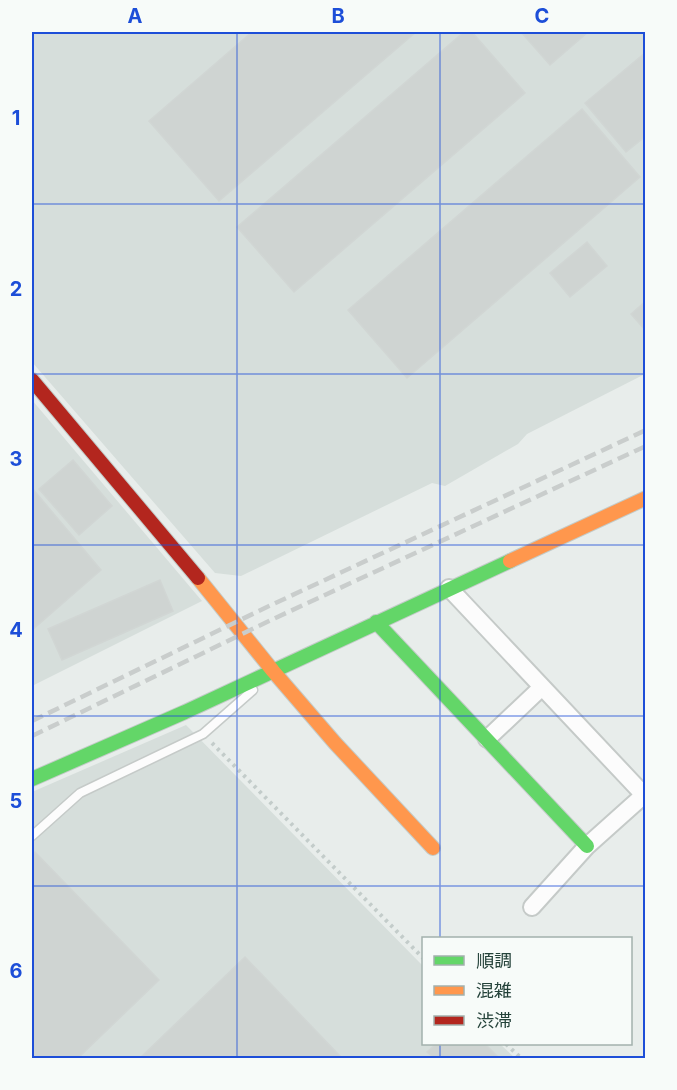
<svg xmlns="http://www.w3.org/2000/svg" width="677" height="1090" font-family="Inter,'Noto Sans JP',sans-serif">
  <rect width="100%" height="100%" fill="#e8edeb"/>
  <path fill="#d6dedb" d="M32,32H645V374L527,434L518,444L445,486L432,483L241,576L215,573L32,362Z
    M32,400L202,601L32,686Z
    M186,725L423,966L424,1044H500L515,1058H32V792Z"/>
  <path fill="#cfd4d2" stroke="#d1d6d4" stroke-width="1.5" d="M252,32H416L219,201L149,121Z
    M464,32H472L525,93L294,292L237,227Z
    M521,32H588L550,65Z
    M646,52V136L626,152L585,103Z
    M582,109L640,177L407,378L348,310Z
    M587,242L607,266L570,297L550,273Z
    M646,301V331L631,314Z
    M73,460L112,506L79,535L39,489Z
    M32,488L101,570L32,630Z
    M160,580L173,611L62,660L48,629Z
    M35,852L159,980L78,1058H32V855Z
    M245,957L341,1057L340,1058H140Z
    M436,1044H485L499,1058H434L427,1052Z"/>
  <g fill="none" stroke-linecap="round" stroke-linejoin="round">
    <defs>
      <path id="lane" d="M32,836L80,793L203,734L253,690"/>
      <path id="street" d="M449,588L644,795L646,794
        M487,739L542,687
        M532,907L587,846L644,795"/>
      <path id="fast" d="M376,622L587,846
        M32,779L185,712L510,561"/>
      <path id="slow" d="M510,561L646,498
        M198,578L273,671L335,743L433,848"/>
      <path id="jam" d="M32,380L198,578"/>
    </defs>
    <use href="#lane" stroke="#c5cac8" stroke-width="11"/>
    <use href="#street" stroke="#c5cac8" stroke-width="20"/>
    <use href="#fast" stroke="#c3cbc8" stroke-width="16"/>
    <use href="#slow" stroke="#c3cbc8" stroke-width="16"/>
    <use href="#jam" stroke="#c3cbc8" stroke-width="16"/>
    <path stroke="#c3ccca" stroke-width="4" stroke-dasharray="3 4.5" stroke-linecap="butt" d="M212,743L424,959
      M506,1044L521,1058"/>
    <use href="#lane" stroke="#fcfcfc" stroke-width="8"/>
    <use href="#street" stroke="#fcfcfc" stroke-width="16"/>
    <use href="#fast" stroke="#63d668" stroke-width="14"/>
    <use href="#slow" stroke="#ff974d" stroke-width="14"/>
    <use href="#jam" stroke="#b3261e" stroke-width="14"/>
    <path stroke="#c9cdcc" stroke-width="4.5" stroke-dasharray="12 6" stroke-linecap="butt" d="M32,721L267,607L646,430
      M32,736L271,620L646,446"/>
  </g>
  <path fill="none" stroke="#1d4ed8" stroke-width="1.5" stroke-opacity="0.55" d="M237,32V1058M440,32V938M32,204H646M32,374H646M32,545H646M32,716H646M32,886H646M440,1044V1058"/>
  <rect width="677" height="1090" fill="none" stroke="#f7fbf9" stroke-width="66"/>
  <rect x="422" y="937" width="210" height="108" fill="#f7fbf9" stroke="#a3b1ad" stroke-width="1.5"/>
  <rect x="434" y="956" width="30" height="9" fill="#63d668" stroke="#a3b1ad" stroke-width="1.5"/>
  <text x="476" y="967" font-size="18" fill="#24423a">順調</text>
  <rect x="434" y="986" width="30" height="9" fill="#ff974d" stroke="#a3b1ad" stroke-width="1.5"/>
  <text x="476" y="997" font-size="18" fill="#24423a">混雑</text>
  <rect x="434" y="1016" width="30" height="9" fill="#b3261e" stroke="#a3b1ad" stroke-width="1.5"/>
  <text x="476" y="1027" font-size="18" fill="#24423a">渋滞</text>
  <rect x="33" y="33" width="611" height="1024" fill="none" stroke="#1d4ed8" stroke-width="2"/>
  <g font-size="20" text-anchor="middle" font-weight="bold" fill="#1d4ed8">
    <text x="135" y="23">A</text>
    <text x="338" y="23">B</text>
    <text x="542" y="23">C</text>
    <text x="16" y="125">1</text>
    <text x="16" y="296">2</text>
    <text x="16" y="466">3</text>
    <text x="16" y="637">4</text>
    <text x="16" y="808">5</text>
    <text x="16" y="978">6</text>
  </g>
</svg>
